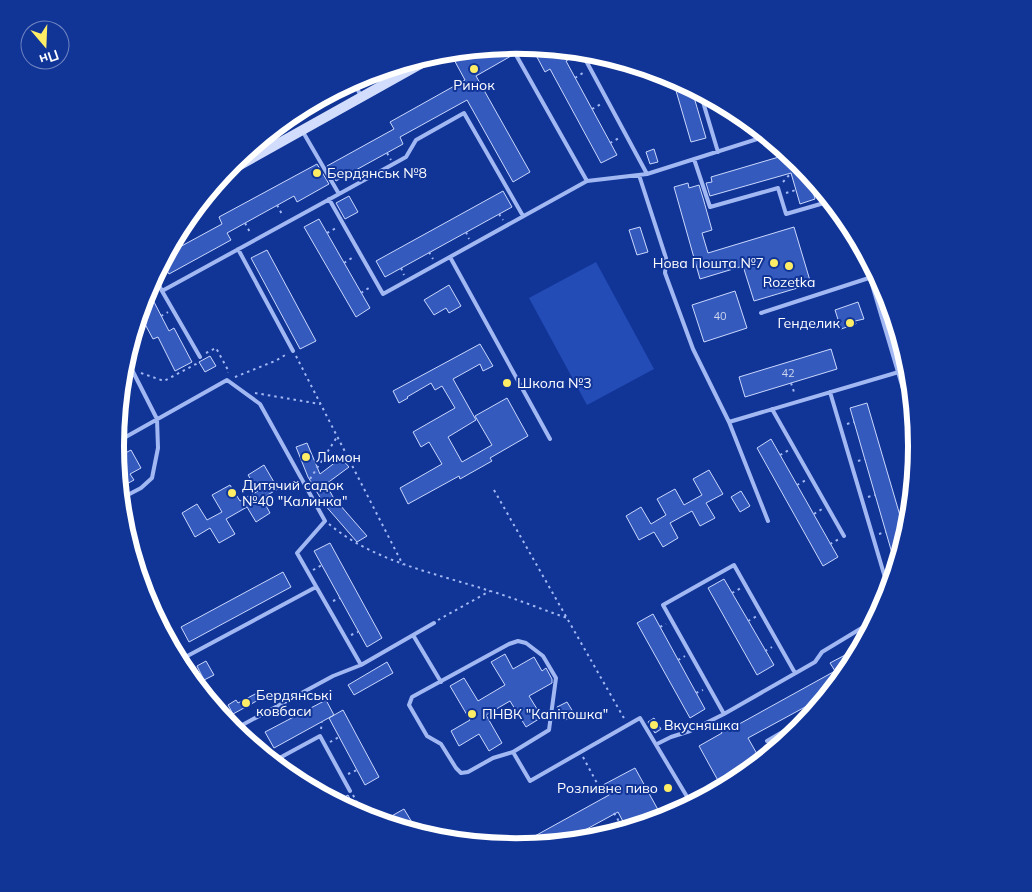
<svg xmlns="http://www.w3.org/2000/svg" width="1032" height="892" font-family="Mulish,sans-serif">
  <rect width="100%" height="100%" fill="#113497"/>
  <path fill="#244cb6" d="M596,262L654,369L587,405L529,298Z"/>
  <path fill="#355abd" stroke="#cad8fd" d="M506,46L511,56L476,76L530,172L513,182L467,100L400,137L403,144L336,181L327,166L394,129L390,122L465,80L452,56L463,50Z
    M531,46L569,50L573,57L566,61L617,155L601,163L550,69L545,72Z
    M672,77L691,87L706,138L691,142Z
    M654,149L658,162L650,164L646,152Z
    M789,154L800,163L808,172L815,199L800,204L791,173L710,196L706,183L712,182L711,177Z
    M317,164L329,184L297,202L294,196L227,233L231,240L169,274L162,262L165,255L222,224L219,217Z
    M688,183L689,188L699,185L703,198L712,230L702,233L708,253L794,227L811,284L754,301L743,266L700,279L674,187Z
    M503,191L512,207L385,277L376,261Z
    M349,196L358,212L345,219L336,203Z
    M319,219L370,308L356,317L304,227Z
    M640,227L648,252L637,255L629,230Z
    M267,250L316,341L300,349L251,258Z
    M449,285L461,306L449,313L446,308L434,315L424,300Z
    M735,291L747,328L704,342L692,305Z
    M145,296L147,300L152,298L169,331L174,328L192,362L175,371L158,337L153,339L139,313Z
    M858,302L864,319L855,321L856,324L841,329L835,310Z
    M480,344L493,366L483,371L480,364L453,379L476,420L448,437L462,462L492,445L475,416L507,398L528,436L490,458L492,461L460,479L459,476L408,504L400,488L442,464L429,442L421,447L413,432L455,408L442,386L435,390L431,383L407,397L408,398L399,403L393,391Z
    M831,349L837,369L745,397L739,377Z
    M210,356L216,366L205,372L199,362Z
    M867,403L906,536L896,567L850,408Z
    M771,439L838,557L823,566L757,448Z
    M307,443L320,474L341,458L349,467L326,484L333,497L367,536L357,542L324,504L308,477L296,447Z
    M131,450L141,468L130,474L134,480L119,488L116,458Z
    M264,465L278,489L262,498L270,513L256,522L247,507L226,519L235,534L219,543L210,528L195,537L182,513L197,504L207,520L222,512L212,495L230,485L240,501L258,491L248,475Z
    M709,470L723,494L706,503L715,518L700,526L692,511L670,523L678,538L663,547L654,532L639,540L626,516L641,507L651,524L666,515L657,499L675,489L684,505L702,495L693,479Z
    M741,491L750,506L740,512L731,497Z
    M330,543L382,638L367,647L314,551Z
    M283,572L291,587L189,642L181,627Z
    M724,579L774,665L757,675L708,588Z
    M653,614L705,709L690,718L637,623Z
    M862,646L849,669L829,694L748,738L761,761L749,771L721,786L699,746L722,733L719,728L729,722L732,728L835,671L830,663Z
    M505,654L513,669L534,657L542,671L546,668L552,679V683L529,696L542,717L526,727L510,701L486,715L502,743L489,751L479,734L459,746L451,731L470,720L450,686L464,678L478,701L505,685L491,662Z
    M206,661L214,675L204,680L197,666Z
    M387,662L393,673L354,695L348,685Z
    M259,692L262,698L233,714L228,705L236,700L238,703Z
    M326,700L334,715L274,748L265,732Z
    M567,702L575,715L565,720L557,707Z
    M343,710L379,777L365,785L329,718Z
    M654,718L661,729L655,733L648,722Z
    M635,768L662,817L654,821L627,829L618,812L561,843L515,847L609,795L603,785Z
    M348,795L358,814L336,802Z
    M404,809L419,834L393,826L388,818Z"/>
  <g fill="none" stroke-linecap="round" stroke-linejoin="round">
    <path stroke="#a2b8f3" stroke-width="2" stroke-dasharray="2.5 4" stroke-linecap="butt" d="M575,78L586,71
      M592,109L601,104
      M610,143L619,138
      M387,153L391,160
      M783,182L791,173
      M786,193L796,190
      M277,205L283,216
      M499,214L503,220
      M245,223L251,234
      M466,232L469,239
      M327,233L338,227
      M429,252L433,259
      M344,263L355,256
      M401,268L404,275
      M361,293L372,286
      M161,316L168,312
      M206,353L216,348L228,370V373
      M296,356L403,565
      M141,373L164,381L196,364L197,361
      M235,377L275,361L287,354
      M791,383L795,395
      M255,393L320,404
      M847,424L854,422
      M780,455L789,450
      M858,461L865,459
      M310,479L337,437
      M797,485L806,480
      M494,490L625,720
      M868,497L875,495
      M814,514L822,509
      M329,524C373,561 434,573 487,590C514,598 541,609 567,618
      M879,534L886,532
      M830,544L839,539
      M313,570L322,565
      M889,571L896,569
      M732,593L741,588
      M333,601L340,598
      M438,620L490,591
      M748,621L757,616
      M660,627L666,624
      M351,635L358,632
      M765,651L772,647
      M678,660L685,656
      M696,693L703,690
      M827,695V696
      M321,729L322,722
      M330,742L339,737
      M583,757L605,798
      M348,774L357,770
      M353,795L365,817
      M614,813L624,830
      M562,842V843"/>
    <path stroke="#a2b8f3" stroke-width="4" d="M511,46L587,181
      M592,53L584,57L647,174
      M381,70L387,80
      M353,81L361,96
      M700,92L718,152
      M754,125L758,139
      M694,159L710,207L778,188L786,214L831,201
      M639,175L666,258L665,273L693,349L729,422L768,521
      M339,194L406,157L416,140L464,113L523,216
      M329,199L383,294L587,181L647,174L767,136
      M238,249L293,351
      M450,257L550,439
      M154,276L162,291
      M761,313L872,277
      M200,357L162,291L339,194L303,132
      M830,392L889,591
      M772,409L844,536
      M118,420L132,372
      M729,422L909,369
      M115,443L227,380L260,404L325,521L297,553L361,665L333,676L233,730
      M120,499L141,488L152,478L158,448L157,419L126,358
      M413,635L441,682
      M518,641L526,643L543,656L556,678L549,730L513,752L493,758L468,772L461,773L456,768L441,744L427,736L409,705L412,697L509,644Z
      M178,661L316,587
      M361,665L434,623
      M724,714L663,605L734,565L795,673
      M781,733L786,741
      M767,741L810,716
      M657,744L671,737L690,731L724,714L815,662L822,652L875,620
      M513,752L530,781L640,718L692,805
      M272,762L320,736L350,791
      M586,840L598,833"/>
    <path stroke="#a2b8f3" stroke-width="9" d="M865,252L914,417"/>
    <path stroke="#d2ddfd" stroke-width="10" d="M222,175L442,52"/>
  </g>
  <g fill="#ffee65" stroke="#113497" stroke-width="2">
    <circle cx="474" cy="69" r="5"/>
    <circle cx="317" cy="173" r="5"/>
    <circle cx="774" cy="263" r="5"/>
    <circle cx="789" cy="266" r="5"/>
    <circle cx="850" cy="323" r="5"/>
    <circle cx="507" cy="383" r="5"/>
    <circle cx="306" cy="457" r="5"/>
    <circle cx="232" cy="493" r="5"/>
    <circle cx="246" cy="703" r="5"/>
    <circle cx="472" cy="714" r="5"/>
    <circle cx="654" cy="725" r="5"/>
    <circle cx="668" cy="788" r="5"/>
  </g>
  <g text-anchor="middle" stroke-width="4" stroke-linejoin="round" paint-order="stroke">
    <g font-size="11" fill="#ccd6ee">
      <text x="720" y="320">40</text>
      <text x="788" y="377">42</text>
    </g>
    <g font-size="14" fill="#fff" stroke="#113497" text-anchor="start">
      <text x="474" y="90" text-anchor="middle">Ринок</text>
      <text x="327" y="178">Бердянськ №8</text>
      <text x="764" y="268" text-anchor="end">Нова Пошта №7</text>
      <text x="789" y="287" text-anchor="middle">Rozetka</text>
      <text x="840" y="328" text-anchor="end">Генделик</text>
      <text x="517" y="388">Школа №3</text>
      <text x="316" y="462">Лимон</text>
      <text x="242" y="490">Дитячий садок<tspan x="242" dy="16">№40 "Калинка"</tspan></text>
      <text x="256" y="700">Бердянські<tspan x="256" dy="16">ковбаси</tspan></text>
      <text x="482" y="719">ПНВК "Капітошка"</text>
      <text x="664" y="730">Вкусняшка</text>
      <text x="658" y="793" text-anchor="end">Розливне пиво</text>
    </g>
  </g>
  <path d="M0 0H1032V892H0ZM124 446a392 392 0 1 1 784 0a392 392 0 1 1-784 0Z" fill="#113497" fill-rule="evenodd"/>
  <path fill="none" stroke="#fff" stroke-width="6" d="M124 446a392 392 0 1 1 784 0a392 392 0 1 1-784 0Z"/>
  <g transform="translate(45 45) rotate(161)"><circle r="24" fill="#113497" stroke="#7085c1"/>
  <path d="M0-4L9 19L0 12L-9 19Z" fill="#ffee65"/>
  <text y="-8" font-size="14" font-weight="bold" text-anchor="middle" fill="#ffffff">Пн</text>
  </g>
</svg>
